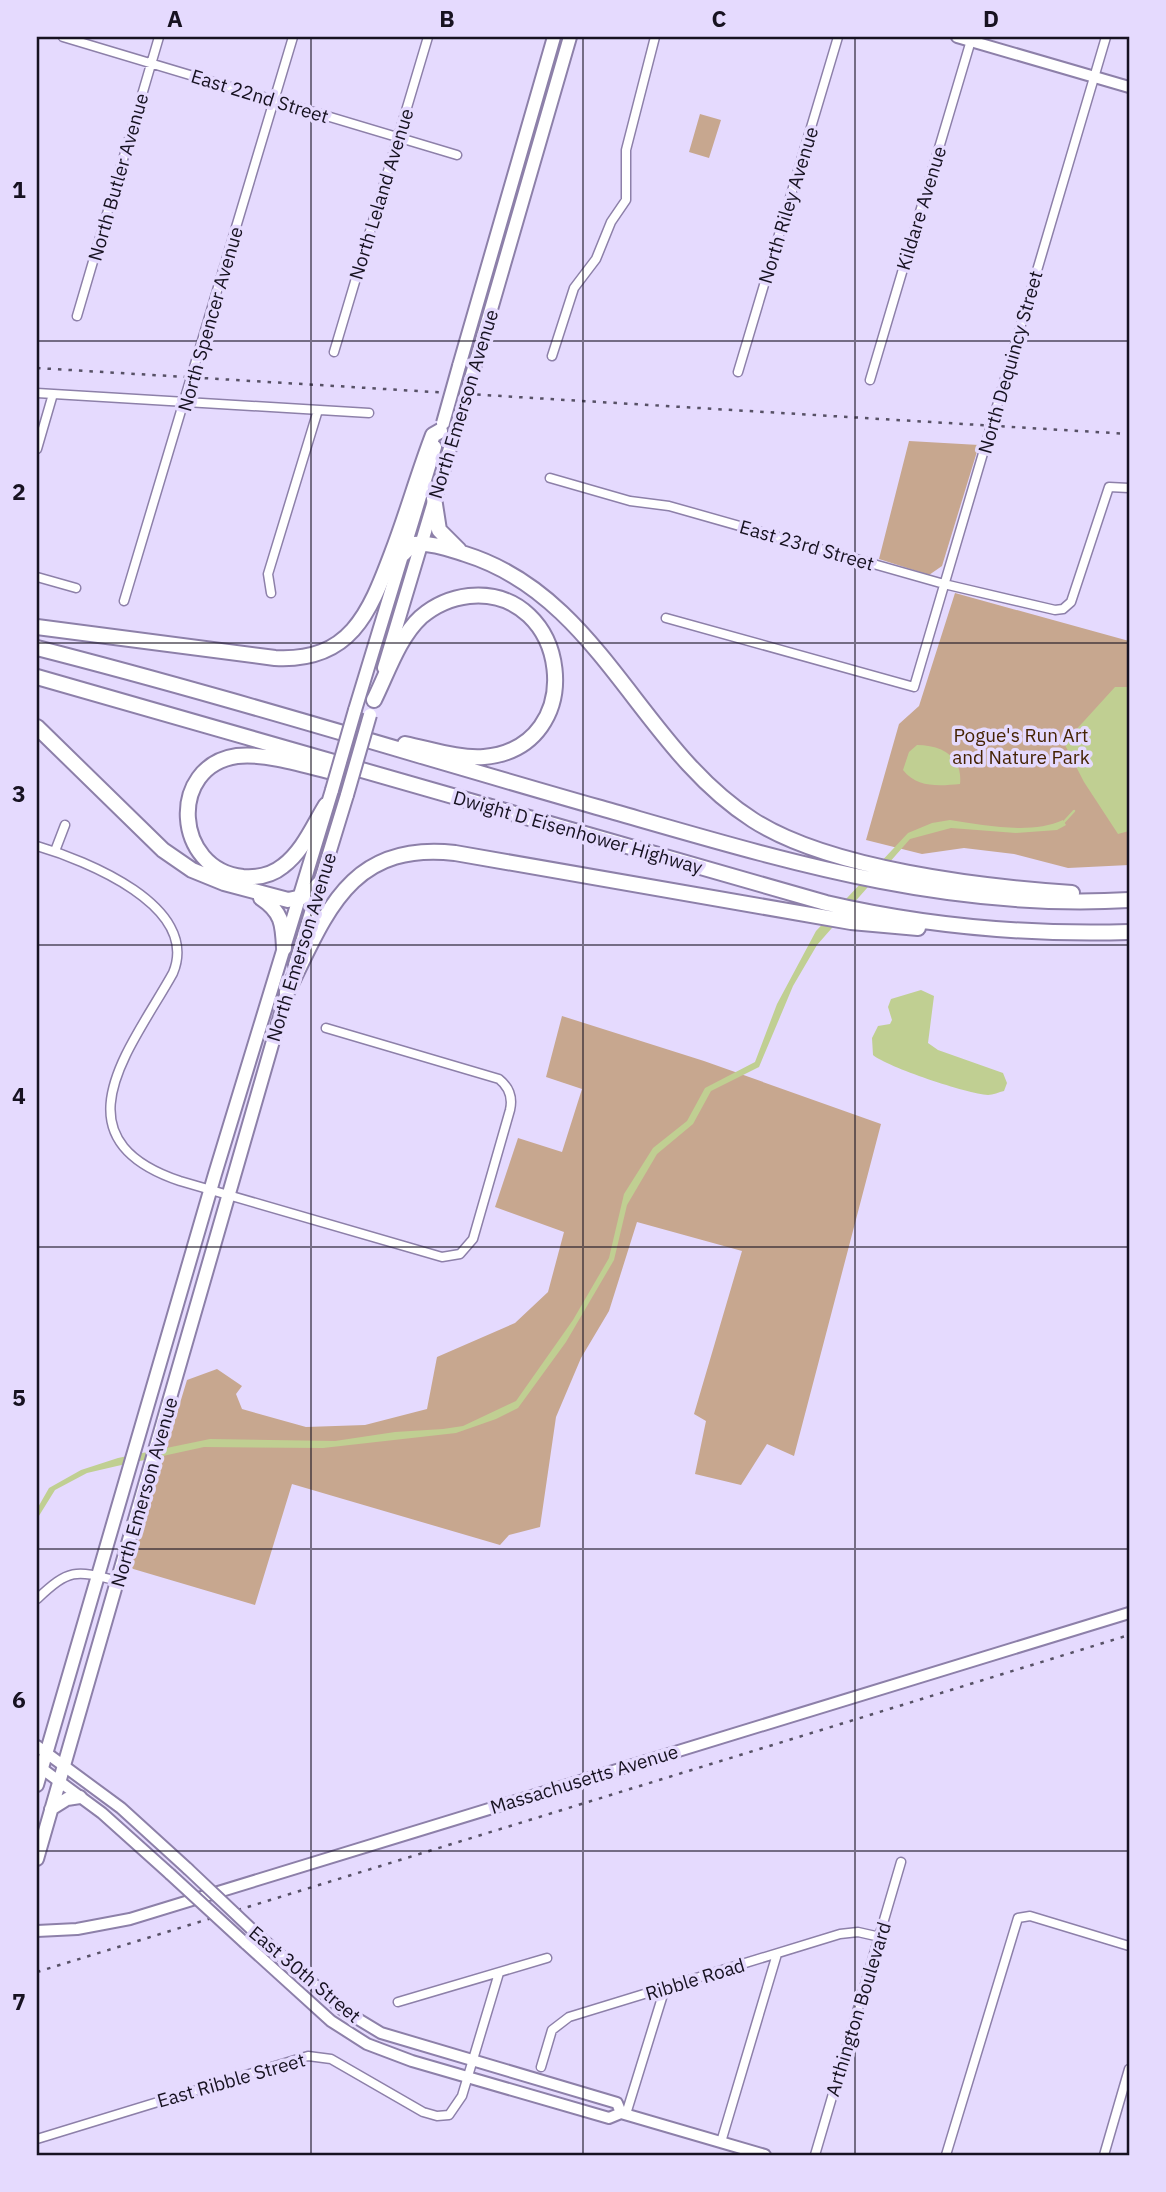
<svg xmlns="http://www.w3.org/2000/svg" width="1166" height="2192" font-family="'IBM Plex Sans',sans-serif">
  <rect width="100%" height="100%" fill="#e5dafe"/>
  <path fill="#c7a78f" d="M700,114L721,120L709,158L689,152Z
    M909,441L979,445L942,566L929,575L879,559Z
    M955,593L1129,641V865L1068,868L1014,854L964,848L922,854L866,840L899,724L919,706Z
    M562,1016L704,1061L881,1124L794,1456L767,1444L741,1485L695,1474L706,1421L694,1414L742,1251L637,1222L609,1311L581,1358L556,1417L540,1527L509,1535L500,1545L292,1484L255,1605L130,1568L187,1380L217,1369L242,1386L236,1394L242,1409L306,1427L365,1425L427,1409L437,1357L515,1323L548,1292L564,1232L495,1207L518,1138L562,1152L582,1089L546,1077Z"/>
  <path fill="#c0cf92" d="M1115,687H1129V831L1118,834L1084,782L1064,743Z
    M917,745C942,745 963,757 960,784C939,786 917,788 903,770L909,752Z
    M950,820C984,825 1031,835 1063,820L1066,825L1057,830L1016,833L951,828L910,839L817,945L793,986L759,1067L711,1091L693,1124L657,1154L627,1205L614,1260L566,1342L518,1408L496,1419L456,1433L323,1448L204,1447L117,1466L87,1473L55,1490L37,1519V1509L49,1488L81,1470L118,1458L210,1439L335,1441L395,1432L443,1429L463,1426L516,1401L573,1320L609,1258L624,1194L653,1148L687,1121L705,1088L755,1062L777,1004L816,931L908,833L932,823Z
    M921,990L934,996L928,1043L938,1050L1003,1073L1007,1083L1004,1091C999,1092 993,1095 988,1095C968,1094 887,1067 873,1055L872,1038L878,1026L890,1024L892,1020L888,1007L891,999Z"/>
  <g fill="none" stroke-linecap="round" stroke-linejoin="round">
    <path stroke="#c0cf92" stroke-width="2.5" d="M1063,823L1074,811"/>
    <defs>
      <path id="minor" d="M63,37L457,155
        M77,316L159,37
        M334,352L428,37
        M552,356L574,288L596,259L611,222L626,200V150L655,37
        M738,372L838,37
        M870,380L972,37
        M37,393L369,413
        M37,449L53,394
        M550,478L630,501L669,506L944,584L1055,610L1063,609L1071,602L1109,487L1129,488
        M37,577L76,588
        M271,593L268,574L318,410
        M124,601L293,37
        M666,618L914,687L1106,37
        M37,846C85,860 201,906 173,973C132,1047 52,1138 180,1181L442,1257L460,1254L473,1239L510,1110C513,1097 509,1087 499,1079L326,1028
        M55,851L65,825
        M37,1599C70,1568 75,1570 118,1581
        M398,2002L547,1958
        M541,2067L552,2030L569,2017L840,1934L858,1932L880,1937
        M626,2114L665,1988
        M37,2139L308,2056L331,2059L423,2112L437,2116L449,2115L462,2096L499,1973
        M721,2142L777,1954
        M815,2155L901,1862
        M946,2155L1018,1918L1030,1916L1129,1946
        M1104,2155L1129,2069"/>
      <path id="secondary" d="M957,37L1129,87
        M37,1746L121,1808L188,1869
        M37,1765L102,1813L170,1874
        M37,1931L77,1929L130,1919L1129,1613
        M261,1938L343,2010L381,2033L617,2103L621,2113L765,2155
        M245,1943L331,2021L367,2044L412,2061L609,2118L621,2113"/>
      <path id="primary" d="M459,366L554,37
        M474,368L570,37
        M384,668L457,425
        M355,710L435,447
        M295,965L347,795
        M37,1785L215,1174L332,790
        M51,1809L67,1799L80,1797
        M37,1859L290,982"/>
      <path id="motorway" d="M434,498L439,530L459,550
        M403,554L413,544C431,542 449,549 465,554C600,596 640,748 753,820C829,869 982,887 1072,893
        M37,627L275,658C350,662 369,614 392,553C407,514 418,474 433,435L440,431
        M37,648C225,696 411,754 597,807C776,858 941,911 1129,900
        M37,677L826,903C925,926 1027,935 1129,932
        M374,700C387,674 399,637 421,617C435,605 452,598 469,596C570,586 591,747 484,757C459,759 430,749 405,744
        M37,727L163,850L192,870L224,883L288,900L307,896L320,883
        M326,805C313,826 303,851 283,866C272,875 257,878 243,877C174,870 167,766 237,756C268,752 317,769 348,776
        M261,898C282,912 283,924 284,948
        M287,992C326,914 349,841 455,853L851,922L918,928"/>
    </defs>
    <use href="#minor" stroke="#8d80a9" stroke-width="11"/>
    <use href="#secondary" stroke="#8d80a9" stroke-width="14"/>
    <use href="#primary" stroke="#8d80a9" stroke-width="16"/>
    <use href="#motorway" stroke="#8d80a9" stroke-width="18"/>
    <use href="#minor" stroke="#fff" stroke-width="8"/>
    <use href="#secondary" stroke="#fff" stroke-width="10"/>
    <use href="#primary" stroke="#fff" stroke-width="12"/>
    <use href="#motorway" stroke="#fff" stroke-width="14"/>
    <path stroke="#575166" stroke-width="2.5" stroke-dasharray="3.5 7" stroke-linecap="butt" d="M37,368L1129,434
      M37,1972L1129,1635"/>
    <defs>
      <path id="secondary-bridge" d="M188,1869L261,1938
        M170,1874L245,1943"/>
      <path id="primary-bridge" d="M443,423L459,366
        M457,425L474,368
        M332,790L355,710
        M347,795L370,715"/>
    </defs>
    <use href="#secondary-bridge" stroke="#8d80a9" stroke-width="14" stroke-linecap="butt"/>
    <use href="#primary-bridge" stroke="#8d80a9" stroke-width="16" stroke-linecap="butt"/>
    <use href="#secondary-bridge" stroke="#fff" stroke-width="10"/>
    <use href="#primary-bridge" stroke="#fff" stroke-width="12"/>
  </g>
  <path fill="none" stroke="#171221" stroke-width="2" stroke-opacity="0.55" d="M311,37V2155M583,37V2155M855,37V2155M37,341H1129M37,643H1129M37,945H1129M37,1247H1129M37,1549H1129M37,1851H1129"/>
  <g text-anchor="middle" stroke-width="7" stroke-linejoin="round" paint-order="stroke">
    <g font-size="19" fill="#171221" stroke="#e5dafe">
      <text transform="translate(260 96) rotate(17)" y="7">East 22nd Street</text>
      <text transform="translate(118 177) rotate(-74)" y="7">North Butler Avenue</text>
      <text transform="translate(381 194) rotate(-73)" y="7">North Leland Avenue</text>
      <text transform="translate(788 205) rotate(-73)" y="7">North Riley Avenue</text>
      <text transform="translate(921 208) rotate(-73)" y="7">Kildare Avenue</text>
      <text transform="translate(210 319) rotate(-74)" y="7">North Spencer Avenue</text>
      <text transform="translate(1010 362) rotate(-74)" y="7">North Dequincy Street</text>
      <text transform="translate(463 404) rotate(-73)" y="7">North Emerson Avenue</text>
      <text transform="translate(807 545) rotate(16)" y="7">East 23rd Street</text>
      <text transform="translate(578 832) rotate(16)" y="7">Dwight D Eisenhower Highway</text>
      <text transform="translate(301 947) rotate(-73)" y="7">North Emerson Avenue</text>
      <text transform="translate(144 1492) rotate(-74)" y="7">North Emerson Avenue</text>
      <text transform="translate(584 1779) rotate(-17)" y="7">Massachusetts Avenue</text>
      <text transform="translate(305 1974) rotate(40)" y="7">East 30th Street</text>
      <text transform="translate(695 1979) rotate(-17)" y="7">Ribble Road</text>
      <text transform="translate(858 2009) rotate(-73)" y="7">Arthington Boulevard</text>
      <text transform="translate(231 2080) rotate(-16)" y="7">East Ribble Street</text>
    </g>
    <g font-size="19" fill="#452303" stroke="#e5dafe">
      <text x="1021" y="742">Pogue's Run Art<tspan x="1021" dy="22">and Nature Park</tspan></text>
    </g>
  </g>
  <rect width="1166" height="2192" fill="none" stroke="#e5dafe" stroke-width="77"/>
  <rect x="38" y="38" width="1090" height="2116" fill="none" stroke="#171221" stroke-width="2.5"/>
  <g font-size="23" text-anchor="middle" font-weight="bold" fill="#171221">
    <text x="175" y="27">A</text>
    <text x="447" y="27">B</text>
    <text x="719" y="27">C</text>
    <text x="991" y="27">D</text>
    <text x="19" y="198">1</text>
    <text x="19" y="500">2</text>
    <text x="19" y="802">3</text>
    <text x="19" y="1104">4</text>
    <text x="19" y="1406">5</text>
    <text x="19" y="1708">6</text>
    <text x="19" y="2010">7</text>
  </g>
</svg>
